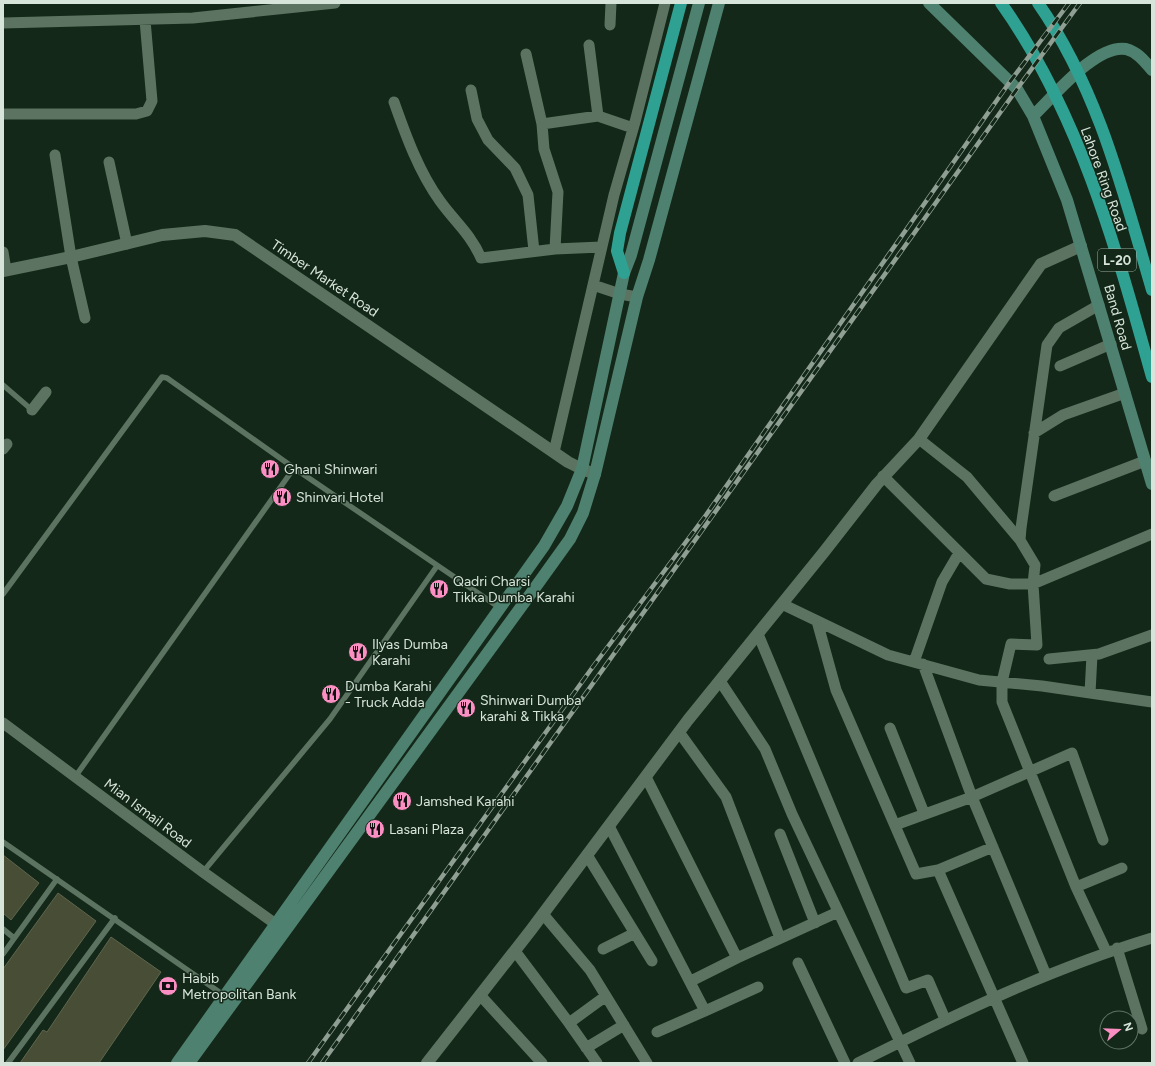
<svg xmlns="http://www.w3.org/2000/svg" width="1155" height="1066" font-family="Figtree,sans-serif">
  <rect width="100%" height="100%" fill="#132818"/>
  <path fill="#484e35" stroke="#60664d" d="M3,855L39,883L11,920L3,913Z
    M58,893L96,921L3,1050V969Z
    M111,937L161,972L99,1063H20L43,1030L47,1032Z"/>
  <g fill="none" stroke-linecap="round" stroke-linejoin="round">
    <path stroke="#5c7361" stroke-width="5.5" d="M3,385L32,410
      M3,594L162,377L167,378L294,468L500,608
      M75,777L294,468
      M3,842L225,996
      M203,872L330,719L437,566
      M3,929L14,938
      M3,954L57,879
      M8,1063L115,918"/>
    <path stroke="#5c7361" stroke-width="11" d="M3,23L193,18L335,3
      M610,25L611,3
      M589,45L598,116
      M526,54L542,124L544,149L558,192L555,249
      M471,90L477,119L488,140L515,168L528,195L534,251
      M394,102C406,136 419,172 440,201C455,222 470,233 481,258L555,249L601,247
      M3,114H136L147,111L152,101L145,20
      M542,124L598,116L633,128
      M55,155L71,257L85,318
      M109,162L127,244
      M3,252L6,270
      M637,297L620,294L593,285L614,195L635,122L665,3
      M1099,305L1059,328L1047,345L1021,528L1020,540L1035,565L1033,584L1037,645L1011,644L1002,682V702L1076,887L1106,951
      M1060,366L1111,344
      M32,410L46,392
      M1034,433L1063,415L1125,393
      M919,439L967,477L1020,540
      M3,449L7,444
      M554,452L593,285
      M883,476L986,579L1010,584H1033L1152,534
      M1054,496L1145,461
      M782,604L888,655L979,680L1042,686L1152,702
      M817,621L836,690L916,874L938,870L1023,1063
      M758,634L906,988L928,980L945,1019
      M1049,659L1099,654L1152,635
      M914,662L942,582L959,553
      M923,664L972,797L1046,975
      M720,681L765,749L792,814L910,1063
      M1090,693L1092,655
      M3,723L203,872L277,925
      M890,728L924,813
      M679,732L726,797L780,938
      M646,777L737,958
      M895,825L972,797L1072,753L1103,840
      M609,826L705,1011L758,987
      M780,834L815,923
      M587,855L652,961
      M938,870L993,847
      M1076,887L1122,868
      M543,914L590,970L647,1063
      M1117,948L1142,1029
      M603,949L635,933
      M515,951L569,1023L606,996
      M798,963L845,1063
      M691,981L737,958L838,912
      M480,995L542,1063
      M569,1023L597,1063
      M657,1032L705,1011
      M586,1048L624,1025
      M858,1063C954,1015 1050,969 1152,938"/>
    <path stroke="#5c7361" stroke-width="12" d="M3,271L71,257L162,235L205,231L235,235L568,462L582,469L595,474
      M427,1063L531,930L688,720L824,552L877,484L919,439L1041,264L1081,246"/>
    <path stroke="#4e8170" stroke-width="12" d="M929,3L1017,89L1033,116L1067,200L1152,484
      M1033,116C1054,96 1096,44 1126,49C1138,52 1145,62 1152,70
      M177,1063L544,546L567,506L582,469L624,273L631,255L699,3
      M189,1063L537,585L570,539L583,513L595,474L637,297L649,260L719,3"/>
    <path stroke="#2fa193" stroke-width="12" d="M1001,3C1080,114 1116,248 1152,377
      M1038,3C1098,89 1123,191 1152,290
      M624,273L617,251L620,233L681,3"/>
    <defs>
      <path id="rail" d="M308,1063L592,668L706,515L1009,83L1069,3
        M322,1063L1017,89L1080,3"/>
    </defs>
    <use href="#rail" stroke="#8f9f93" stroke-width="4.5"/>
    <use href="#rail" stroke="#132818" stroke-width="3" stroke-dasharray="9" stroke-linecap="butt"/>
  </g>
  <defs>
    <symbol id="restaurant-disc" viewBox="-11 -11 22 22"><circle r="9.5" fill="#fb8fc3" stroke="#132818"/><path d="M-5-6h1v4h1v-4h1v4h1v-4h1v5L-1.5 .5V6h-2V.5L-5-1ZM5-6V6H3V1.5H1.5Q1.5-4 5-6Z" fill="#111"/></symbol>
    <symbol id="bank-disc" viewBox="-11 -11 22 22"><circle r="9.5" fill="#fb8fc3" stroke="#132818"/><path d="M-6-4H6V4H-6ZM0-2.3a2.3 2.3 0 1 0 0 4.6a2.3 2.3 0 1 0 0-4.6Z" fill="#111"/></symbol>
  </defs>
  <g fill-rule="evenodd">
    <use href="#restaurant-disc" x="259" y="458" width="22" height="22"/>
    <use href="#restaurant-disc" x="271" y="486" width="22" height="22"/>
    <use href="#restaurant-disc" x="428" y="578" width="22" height="22"/>
    <use href="#restaurant-disc" x="347" y="641" width="22" height="22"/>
    <use href="#restaurant-disc" x="320" y="683" width="22" height="22"/>
    <use href="#restaurant-disc" x="455" y="697" width="22" height="22"/>
    <use href="#restaurant-disc" x="391" y="790" width="22" height="22"/>
    <use href="#restaurant-disc" x="364" y="818" width="22" height="22"/>
    <use href="#bank-disc" x="157" y="975" width="22" height="22"/>
  </g>
  <g text-anchor="middle" stroke-width="3" stroke-linejoin="round" paint-order="stroke">
    <rect fill="#132818" stroke="#9caca0" stroke-width="1" x="1098" y="249" width="38" height="22" rx="3"/>
    <g font-size="13" font-weight="bold" fill="#d7e4da">
      <text x="1117" y="265">L-20</text>
    </g>
    <g font-size="14" fill="#d7e4da" stroke="#132818">
      <text transform="translate(1104 179) rotate(70)" y="5">Lahore Ring Road</text>
      <text transform="translate(325 278) rotate(34)" y="5">Timber Market Road</text>
      <text transform="translate(1118 317) rotate(74)" y="5">Band Road</text>
      <text transform="translate(148 813) rotate(37)" y="5">Mian Ismail Road</text>
    </g>
    <g font-size="14" fill="#d7e4da" stroke="#132818" text-anchor="start">
      <text x="284" y="474">Ghani Shinwari</text>
      <text x="296" y="502">Shinvari Hotel</text>
      <text x="453" y="586">Qadri Charsi<tspan x="453" dy="16">Tikka Dumba Karahi</tspan></text>
      <text x="372" y="649">Ilyas Dumba<tspan x="372" dy="16">Karahi</tspan></text>
      <text x="345" y="691">Dumba Karahi<tspan x="345" dy="16">- Truck Adda</tspan></text>
      <text x="480" y="705">Shinwari Dumba<tspan x="480" dy="16">karahi &amp; Tikka</tspan></text>
      <text x="416" y="806">Jamshed Karahi</text>
      <text x="389" y="834">Lasani Plaza</text>
      <text x="182" y="983">Habib<tspan x="182" dy="16">Metropolitan Bank</tspan></text>
    </g>
  </g>
  <rect width="1155" height="1066" fill="none" stroke="#d7e4da" stroke-width="8"/>
  <g transform="translate(1119 1030) rotate(71)"><circle r="19" fill="#132818" stroke="#617366"/>
  <path d="M0-3L7 15L0 10L-7 15Z" fill="#fb8fc3"/>
  <text y="-6" font-size="11" font-weight="bold" text-anchor="middle" fill="#d7e4da">N</text>
  </g>
</svg>
